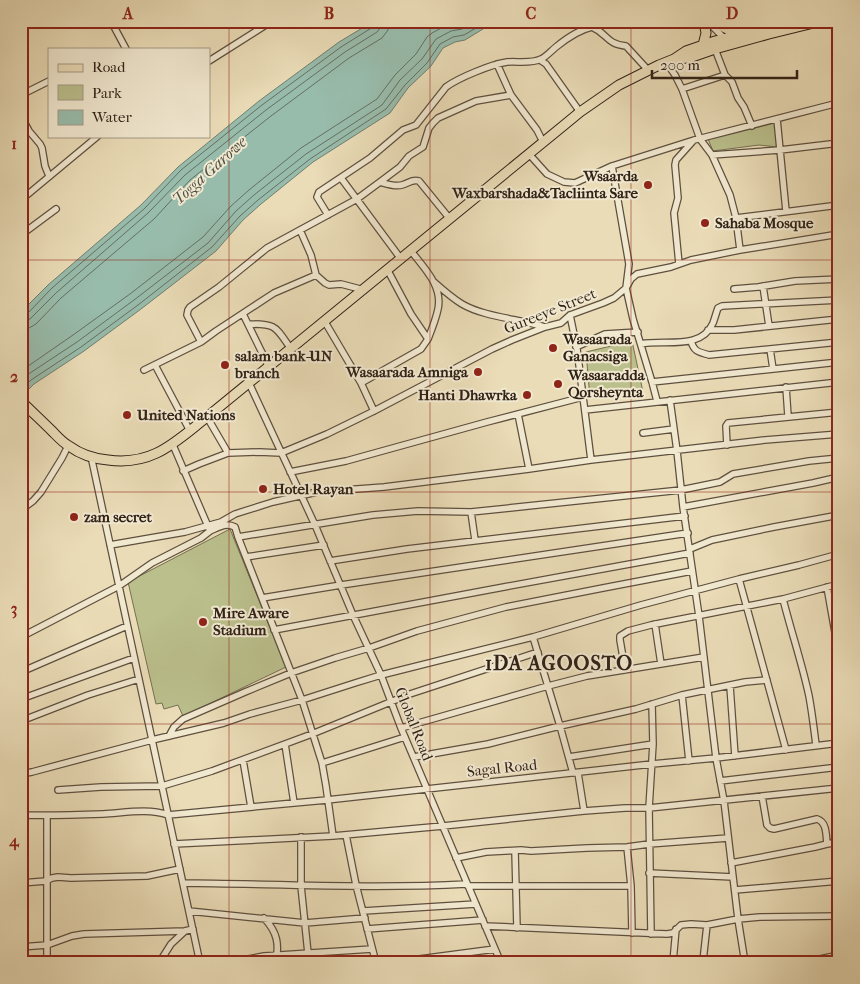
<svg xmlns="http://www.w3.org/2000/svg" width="860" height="984" font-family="'IM FELL French Canon',serif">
  <rect width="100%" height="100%" fill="#eadcb7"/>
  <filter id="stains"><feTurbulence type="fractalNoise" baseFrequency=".004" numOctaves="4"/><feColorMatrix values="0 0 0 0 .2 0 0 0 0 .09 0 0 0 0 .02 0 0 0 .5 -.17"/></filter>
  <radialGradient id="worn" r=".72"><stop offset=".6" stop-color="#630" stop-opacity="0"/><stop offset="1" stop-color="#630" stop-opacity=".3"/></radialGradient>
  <path fill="#babf8c" stroke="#757052" d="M777,122V147L759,145L713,151L708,139Z
    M632,341L643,392L590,398L586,352Z
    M230,529L286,667L213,702L183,716L178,705L164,709L162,703L156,704L128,582Z"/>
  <path fill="#98bcac" stroke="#6e7e70" d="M374,21H496L465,40L455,42L443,48L431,66L408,88L390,113L313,162L261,204L243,220L216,251L141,309L84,351L34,384L21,397V312L48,285L141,205L178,167L259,101L339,42Z"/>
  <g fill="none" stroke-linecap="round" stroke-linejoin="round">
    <path stroke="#646f62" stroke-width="1" d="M21,315L27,314L52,288L144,209L181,170L262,105L341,47L373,27L375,25L376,21
      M21,321H27L31,318L56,293L148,213L185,175L266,110L345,52L377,32L381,27L382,21
      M21,329L29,328L36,324L61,298L154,219L190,180L271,116L349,58L382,38L388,30L389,21
      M21,371L73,335L130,294L203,237L231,206L249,190L301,148L377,99L395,75L416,54L427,37L432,33L447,25L461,21
      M21,381L27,375L77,342L134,300L208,243L236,211L254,195L306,154L382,105L400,80L422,59L436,39L451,31L462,29L475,21
      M21,390L31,380L81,347L138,305L212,247L240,216L258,200L310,159L386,109L405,85L427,63L440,44L453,37L464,35L488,21"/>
    <defs>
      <path id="street" d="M111,21L126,49
        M710,24L725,39V41
        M715,49L725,75
        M540,60L546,64L580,112
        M209,61L272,21
        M666,62L675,75L682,89L700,139L712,155L730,195L736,218L740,250
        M497,64L511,95L537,130L543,142
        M682,89L725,75L732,82L738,98L744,107L752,126
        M21,95L49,81
        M21,116L29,131L40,144L42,148L45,166L49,176
        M777,119L786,211
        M529,154L547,174L564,182L575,183L612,166L694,140L838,103
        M712,155L780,150L839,143
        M612,166L629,264L626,288L633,319L652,382L657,401
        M341,178L401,259
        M380,182C387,184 395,187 402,185C409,183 412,179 419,181L450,219
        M21,200L98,136
        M328,215L317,197L319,192L370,158L403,130L416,125L446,87C458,78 492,64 507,62C517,61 531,64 541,59C546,57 551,51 556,47C567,38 578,30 592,27C608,34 606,44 626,46L648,70
        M736,218L839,205
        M300,230L311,255L316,275L325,283L329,285L341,284L364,290
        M21,235L56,209
        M411,251C424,268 443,286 438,309C436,319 432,329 428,339
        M679,264L674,213L678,198L675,165L676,160L693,141
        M434,282C443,290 452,298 462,304C484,317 520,319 545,327
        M763,286L769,326
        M734,289L758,287L795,281L839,279
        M243,314L269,367
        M570,315L577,349L591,460
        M325,322L361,383L374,411
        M248,324C277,324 275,326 291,349
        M708,330H734L839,319
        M691,341C694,352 699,352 709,355L839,342
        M201,342L187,315L188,310L190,307L219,287L267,248L357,199L380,182L400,167L409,156L423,147L429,128L433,123L438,118L476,101L511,95
        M641,344C664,339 701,351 713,323C715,318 716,313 718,308L722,306L839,300
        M576,347L605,334L638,332
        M770,349L773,369
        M155,365L190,431
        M144,370L201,342L216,331L274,293L316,275
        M652,382L839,362
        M249,383L315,525L353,615L381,675L401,728L501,963
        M361,383L421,349L428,339L411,314L387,269
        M786,387L788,416
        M670,400L677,451L683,507L699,616L716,758L724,801L738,919L745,963
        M585,410L839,382
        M518,414L529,469
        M207,417L228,453
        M643,433L674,429
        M173,445L210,531C219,527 226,522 235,527L238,537L302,700L322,763L326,786L333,836
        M727,445L726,426L728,423L839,412
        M91,456L200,963
        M183,471L199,464L228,453L259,452L281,453L327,434L374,411L492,349L512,340L545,327L561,323L570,315L603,303L614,298L626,288L631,279L637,274L671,267L691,260L740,250L839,234
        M290,472L346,461L487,422L583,397
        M683,507L813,483L839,477
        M21,510L33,501L41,492L62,458L68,446
        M471,512L475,540
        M238,537L373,515L418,511L471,512L681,490L720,482L733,474L809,461L839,458
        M110,545L185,532L221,522L235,514L273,502L317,492L384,487L529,469L591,460L765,440L839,434
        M690,549L712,540L774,527L839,515
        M246,557L324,545
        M330,561L407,549L685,516
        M739,579L786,750
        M827,587L839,655
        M262,598L341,585L688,533
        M783,599C791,631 802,663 809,696C812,712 814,729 816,745
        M655,624L661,664
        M274,630L504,587L690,553
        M21,637L119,586L152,563L201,538L210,531
        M533,637L560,726L573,773
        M625,669L620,640V636L628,631L651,625L783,599L839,584
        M21,672L127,626
        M730,686L735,756
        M682,695L689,761
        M21,699L134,658
        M21,721L88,695L139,679
        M401,728L548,686L587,676L704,657
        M169,736L174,727L183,719L245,692L291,673L335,658L369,648L417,631L506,607L603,588L692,571
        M285,744L294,803
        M414,757L488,744L560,726L636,709L682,695L745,682L767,680
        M569,757L653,744
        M243,760L251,807
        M322,763L405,737
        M578,773L584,811
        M21,774L32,772L152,740L224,723L250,714L302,700L355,683L381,675L533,637L641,605L739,579L799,565L839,554
        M720,781L839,767
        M58,790L101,787L162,786L212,771L312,734L410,694L538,652
        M762,796L767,825L770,828L774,829L817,819C827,822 826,835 827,844
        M21,815C48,816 76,815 103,814C124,813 148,808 168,815L294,803L327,800L652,764L716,758L839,743
        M47,816V963
        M346,835L356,885L376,963
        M301,837V886L309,963
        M174,844L333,836L443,826L584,811L625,808H649L839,788
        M627,847L631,886L632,933
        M515,851L517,928
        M456,858L486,852L521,850L531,851L587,848L627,847L649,844L728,838
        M731,863L815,847L827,844L839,842
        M649,873L733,877
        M21,883L46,881L52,878L58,877L71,878L147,876L180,869
        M183,883C278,884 373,889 467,884
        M468,886H631
        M735,890L839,881
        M189,911L305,923L365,918
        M363,911L476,904
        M264,918C278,933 279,944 276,963
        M485,926L667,934L673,933L681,925L691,924L707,925L738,919L760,917L839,916
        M367,929L483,920
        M651,934L649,808L653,744L652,704
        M21,947L47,945L72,936L84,934L185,931L193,929
        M673,959L699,962L703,961L707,925
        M673,962L676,929
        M159,963L171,944L185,931
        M227,963L264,956L372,949
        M389,963L495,949
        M801,963L839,955"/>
      <path id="secondary" d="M839,99L838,103L839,105"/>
      <path id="primary" d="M710,21L727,29L741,33
        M703,45L706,33L704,21
        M674,59L689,58L715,49L769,34L822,21
        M21,401C31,411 42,421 52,431C57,436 62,442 69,446C80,454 95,459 108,460C153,466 175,442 207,417L563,126L580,112L619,85L659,65L674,59L686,51L715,41L792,21"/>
    </defs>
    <use href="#street" stroke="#5e503f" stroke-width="8"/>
    <use href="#secondary" stroke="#302217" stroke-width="9"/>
    <use href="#primary" stroke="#302217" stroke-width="11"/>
    <use href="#street" stroke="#f1e8d0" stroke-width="5.5"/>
    <use href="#secondary" stroke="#f1e8d0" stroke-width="8"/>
    <use href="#primary" stroke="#eadcb7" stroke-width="9"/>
  </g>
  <path fill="none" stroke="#8f2418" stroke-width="1" stroke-opacity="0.55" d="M229,21V963M430,21V963M631,21V963M21,260H839M21,492H839M21,724H839"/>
  <g fill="#8f2418" stroke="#f1e8d0" stroke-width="2">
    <circle cx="648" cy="185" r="5"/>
    <circle cx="705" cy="223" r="5"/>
    <circle cx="553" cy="348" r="5"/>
    <circle cx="225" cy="365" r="5"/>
    <circle cx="478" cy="372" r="5"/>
    <circle cx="558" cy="384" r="5"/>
    <circle cx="527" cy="395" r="5"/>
    <circle cx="127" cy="415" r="5"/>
    <circle cx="263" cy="489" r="5"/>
    <circle cx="74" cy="517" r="5"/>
    <circle cx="203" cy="622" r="5"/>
  </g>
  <g text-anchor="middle" stroke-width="4" stroke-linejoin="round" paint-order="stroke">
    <g font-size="15" font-weight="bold" fill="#302217" stroke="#f1e8d0" text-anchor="start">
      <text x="638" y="181" text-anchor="end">Wsaarda<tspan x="638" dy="17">Waxbarshada&amp;Tacliinta Sare</tspan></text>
      <text x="715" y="228">Sahaba Mosque</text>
      <text x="563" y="344">Wasaarada<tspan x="563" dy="17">Ganacsiga</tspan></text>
      <text x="235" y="361">salam bank-UN<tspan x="235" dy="17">branch</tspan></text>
      <text x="468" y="377" text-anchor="end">Wasaarada Amniga</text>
      <text x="568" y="380">Wasaaradda<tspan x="568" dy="17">Qorsheynta</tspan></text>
      <text x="517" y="400" text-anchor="end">Hanti Dhawrka</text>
      <text x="137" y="420">United Nations</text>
      <text x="273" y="494">Hotel Rayan</text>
      <text x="84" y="522">zam secret</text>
      <text x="213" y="618">Mire Aware<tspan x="213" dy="17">Stadium</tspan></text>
    </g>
    <g font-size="15" fill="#302217" stroke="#f1e8d0">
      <text transform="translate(550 311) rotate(-22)" y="5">Gureeye Street</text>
      <text transform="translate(414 724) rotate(68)" y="5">Global Road</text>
      <text transform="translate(502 768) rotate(-6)" y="5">Sagal Road</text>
    </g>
    <g font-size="16" font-style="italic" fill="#4f5044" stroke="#f1e8d0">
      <text transform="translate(209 170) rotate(-42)" y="6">Togga Garowe</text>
    </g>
    <g font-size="20" font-weight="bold" letter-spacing="1" fill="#302217" stroke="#f1e8d0">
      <text x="559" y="670">1DA AGOOSTO</text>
    </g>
  </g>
  <rect width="860" height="984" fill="none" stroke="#eadcb7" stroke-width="55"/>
  <rect x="48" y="48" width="162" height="90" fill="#f1e8d0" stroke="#a49986"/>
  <rect x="58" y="64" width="25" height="8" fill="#eadcb7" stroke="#a49986"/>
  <text x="92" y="72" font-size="15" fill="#302217">Road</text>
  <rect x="58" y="85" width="25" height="15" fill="#babf8c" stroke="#a49986"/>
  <text x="92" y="98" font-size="15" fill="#302217">Park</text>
  <rect x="58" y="110" width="25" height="15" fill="#98bcac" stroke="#a49986"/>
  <text x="92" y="122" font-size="15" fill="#302217">Water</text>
  <path d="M652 70v8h145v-8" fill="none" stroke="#302217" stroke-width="2.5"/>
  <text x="660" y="70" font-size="15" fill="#302217" stroke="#f1e8d0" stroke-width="4" paint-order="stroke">200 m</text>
  <rect x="28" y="28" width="804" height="928" fill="none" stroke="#8f2418" stroke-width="2"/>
  <g font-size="16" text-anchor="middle" font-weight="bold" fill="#8f2418">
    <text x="128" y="19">A</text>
    <text x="329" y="19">B</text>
    <text x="531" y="19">C</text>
    <text x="732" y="19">D</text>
    <text x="14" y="149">1</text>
    <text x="14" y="382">2</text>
    <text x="14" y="614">3</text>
    <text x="14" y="846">4</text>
  </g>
  <rect width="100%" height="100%" filter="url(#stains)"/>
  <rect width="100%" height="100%" fill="url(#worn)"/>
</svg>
